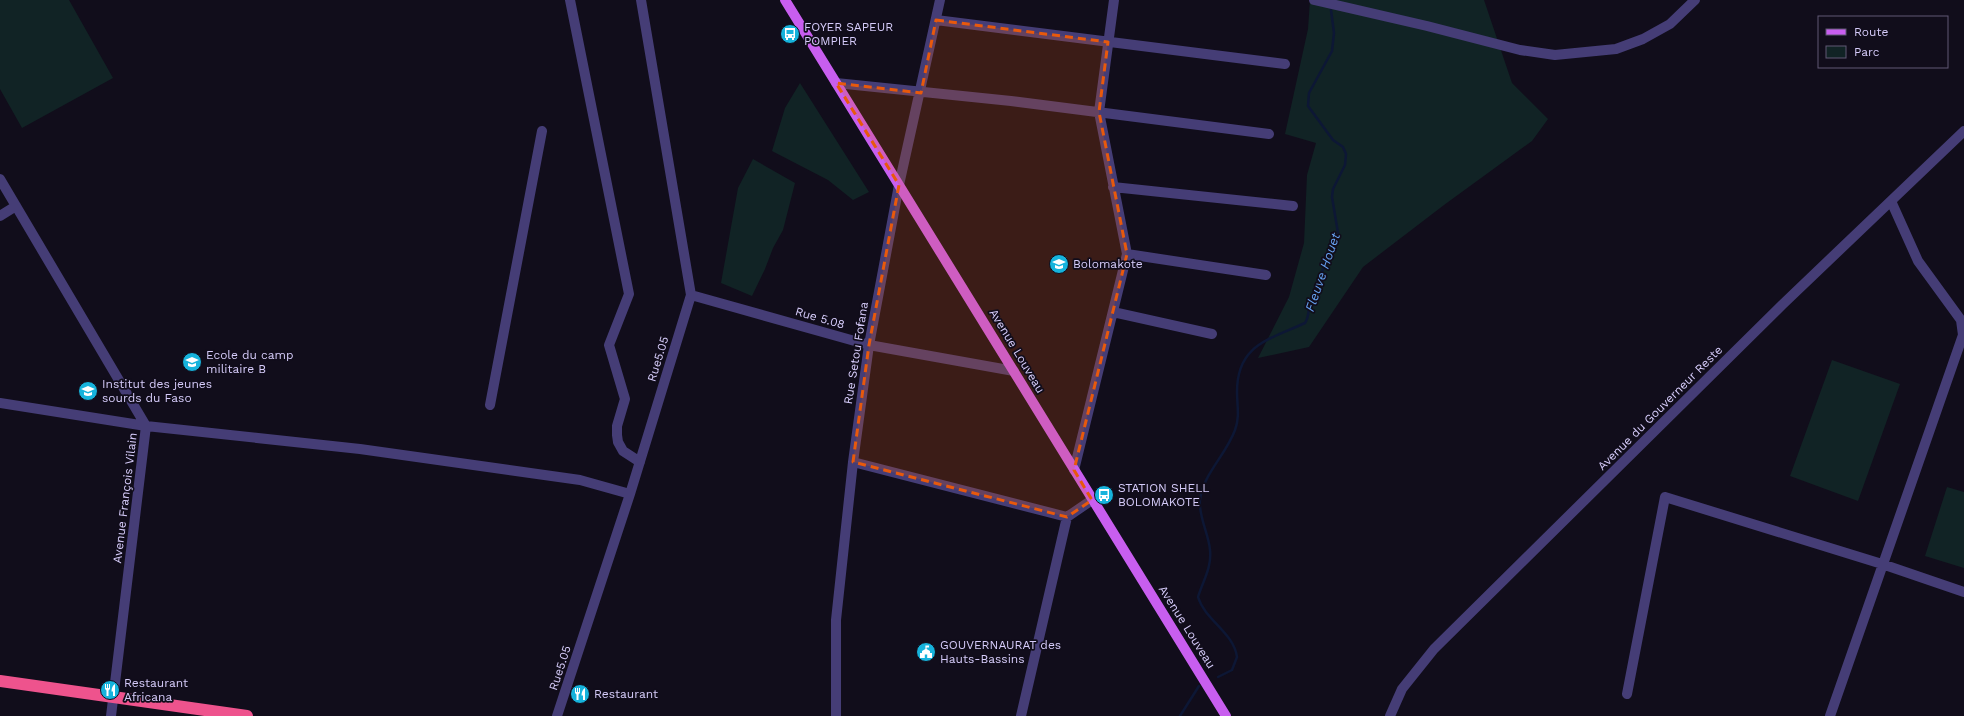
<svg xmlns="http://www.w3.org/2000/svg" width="1964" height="716" font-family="'Work Sans',sans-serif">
  <rect width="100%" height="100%" fill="#110d1b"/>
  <path fill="#112325" d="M0,0H69L113,78L22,128L0,89Z
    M1310,0H1484L1512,83L1548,119L1532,141L1444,205L1363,267L1309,347L1258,358L1289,297L1304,243L1307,175L1316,143L1285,134L1308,29Z
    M800,83L869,192L853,200L828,180L772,151L785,108Z
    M753,159L795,183L783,230L773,248L765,269L752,296L721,283L738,188Z
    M1832,360L1900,384L1858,501L1790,476Z
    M1947,487L1964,492V568L1925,556Z"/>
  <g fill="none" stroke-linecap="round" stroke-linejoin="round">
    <path stroke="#0d1735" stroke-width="2.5" d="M1218,677L1232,670L1237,657C1234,633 1205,620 1198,597C1203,581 1212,567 1210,550C1209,535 1198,515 1200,500C1203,474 1226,455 1235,430C1240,417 1237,405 1237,392C1237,345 1268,340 1305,323C1310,316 1308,306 1311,298L1338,233L1332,197L1333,189L1345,165L1346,154L1343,147L1333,140L1308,106L1309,93L1332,51L1334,33L1331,10
      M1180,716L1199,686"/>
    <path stroke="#453d76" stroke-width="10" d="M570,0L629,294L609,345L625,399L617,426V435L618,442L623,451L640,462
      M1314,0L1427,26L1520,50L1555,55L1616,49L1643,39L1670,24L1695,0
      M936,20L1285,64
      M836,83L1011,101L1269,134
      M0,179L146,426L111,716
      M1113,187L1293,206
      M0,216L16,206
      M1127,254L1266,275
      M691,295L869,345L1014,371
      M1113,312L1212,334
      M0,403L146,426L360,449L580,480L630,494
      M490,405L542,131
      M853,462L1067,517
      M1074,470L1127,254L1099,112L1114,0
      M1627,694L1665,497L1882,564L1964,592
      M557,716L630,494L691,295L641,0
      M836,716V620L853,462L869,345L899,185L940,0
      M1021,716L1067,517L1092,500
      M1390,716L1402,689L1434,649L1782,305L1964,131
      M1830,716L1963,335L1961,320L1918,261L1891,201"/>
    <path stroke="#c85eef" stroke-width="10" d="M785,0L1226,716"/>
    <path stroke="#ee538d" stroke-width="12" d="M0,681L247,716"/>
  </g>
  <path fill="#e8590c" fill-opacity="0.2" stroke="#e8590c" stroke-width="3" stroke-dasharray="8 5" stroke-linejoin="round" d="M936,20L1108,42L1099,112L1127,254L1074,470L1092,500L1067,517L853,462L869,345L899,185L836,83L921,93Z"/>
  <defs>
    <symbol id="bus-disc" viewBox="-11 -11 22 22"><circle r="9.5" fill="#16b3dc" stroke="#110d1b"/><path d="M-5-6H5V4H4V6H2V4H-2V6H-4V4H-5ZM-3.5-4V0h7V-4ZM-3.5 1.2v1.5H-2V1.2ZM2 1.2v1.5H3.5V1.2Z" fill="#fff"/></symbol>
    <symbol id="school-disc" viewBox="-11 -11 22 22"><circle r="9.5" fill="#16b3dc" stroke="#110d1b"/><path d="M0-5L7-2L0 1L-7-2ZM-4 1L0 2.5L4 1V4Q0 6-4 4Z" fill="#fff"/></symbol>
    <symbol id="civic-disc" viewBox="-11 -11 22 22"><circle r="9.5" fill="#16b3dc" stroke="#110d1b"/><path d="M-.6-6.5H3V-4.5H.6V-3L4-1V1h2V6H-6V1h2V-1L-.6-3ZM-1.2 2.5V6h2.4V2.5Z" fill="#fff"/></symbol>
    <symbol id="restaurant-disc" viewBox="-11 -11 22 22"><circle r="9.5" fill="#16b3dc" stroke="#110d1b"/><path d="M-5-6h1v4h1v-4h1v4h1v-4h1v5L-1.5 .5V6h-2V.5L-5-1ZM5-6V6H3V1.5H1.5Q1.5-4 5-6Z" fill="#fff"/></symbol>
  </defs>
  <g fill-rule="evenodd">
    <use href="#bus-disc" x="779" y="23" width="22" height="22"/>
    <use href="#school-disc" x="1048" y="253" width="22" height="22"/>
    <use href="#school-disc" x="181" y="351" width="22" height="22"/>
    <use href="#school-disc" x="77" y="380" width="22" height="22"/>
    <use href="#bus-disc" x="1093" y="484" width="22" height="22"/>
    <use href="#civic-disc" x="915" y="641" width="22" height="22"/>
    <use href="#restaurant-disc" x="99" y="679" width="22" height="22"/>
    <use href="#restaurant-disc" x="569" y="683" width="22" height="22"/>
  </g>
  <g text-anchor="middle" stroke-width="3.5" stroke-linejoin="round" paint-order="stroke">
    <g font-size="12" fill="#d6ccfa" stroke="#110d1b" text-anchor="start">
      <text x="804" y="31">FOYER SAPEUR<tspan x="804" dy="14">POMPIER</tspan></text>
      <text x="1073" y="268">Bolomakote</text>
      <text x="206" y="359">Ecole du camp<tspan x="206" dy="14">militaire B</tspan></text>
      <text x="102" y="388">Institut des jeunes<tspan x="102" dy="14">sourds du Faso</tspan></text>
      <text x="1118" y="492">STATION SHELL<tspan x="1118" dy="14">BOLOMAKOTE</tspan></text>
      <text x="940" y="649">GOUVERNAURAT des<tspan x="940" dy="14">Hauts-Bassins</tspan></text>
      <text x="124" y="687">Restaurant<tspan x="124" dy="14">Africana</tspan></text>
      <text x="594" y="698">Restaurant</text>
    </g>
    <g font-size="12" fill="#d6ccfa" stroke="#110d1b">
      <text transform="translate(820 318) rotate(16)" y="4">Rue 5.08</text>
      <text transform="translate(1017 351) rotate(59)" y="4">Avenue Louveau</text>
      <text transform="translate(856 353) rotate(-81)" y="4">Rue Setou Fofana</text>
      <text transform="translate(658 359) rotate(-73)" y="4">Rue5.05</text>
      <text transform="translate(1660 408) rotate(-45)" y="4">Avenue du Gouverneur Reste</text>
      <text transform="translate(125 498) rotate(-83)" y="4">Avenue François Vilain</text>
      <text transform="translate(1187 627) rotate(58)" y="4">Avenue Louveau</text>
      <text transform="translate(560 668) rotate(-72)" y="4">Rue5.05</text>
    </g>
    <g font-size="13" font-style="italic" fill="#65a0f0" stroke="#110d1b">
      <text transform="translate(1322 272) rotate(-71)" y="5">Fleuve Houet</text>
    </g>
  </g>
  <rect x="1818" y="16" width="130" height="52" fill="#110d1b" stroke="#605974"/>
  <rect x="1826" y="29" width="20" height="6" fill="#c85eef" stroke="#605974"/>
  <text x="1854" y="36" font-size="12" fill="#d6ccfa">Route</text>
  <rect x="1826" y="46" width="20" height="12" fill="#112325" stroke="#605974"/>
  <text x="1854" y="56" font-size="12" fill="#d6ccfa">Parc</text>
</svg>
